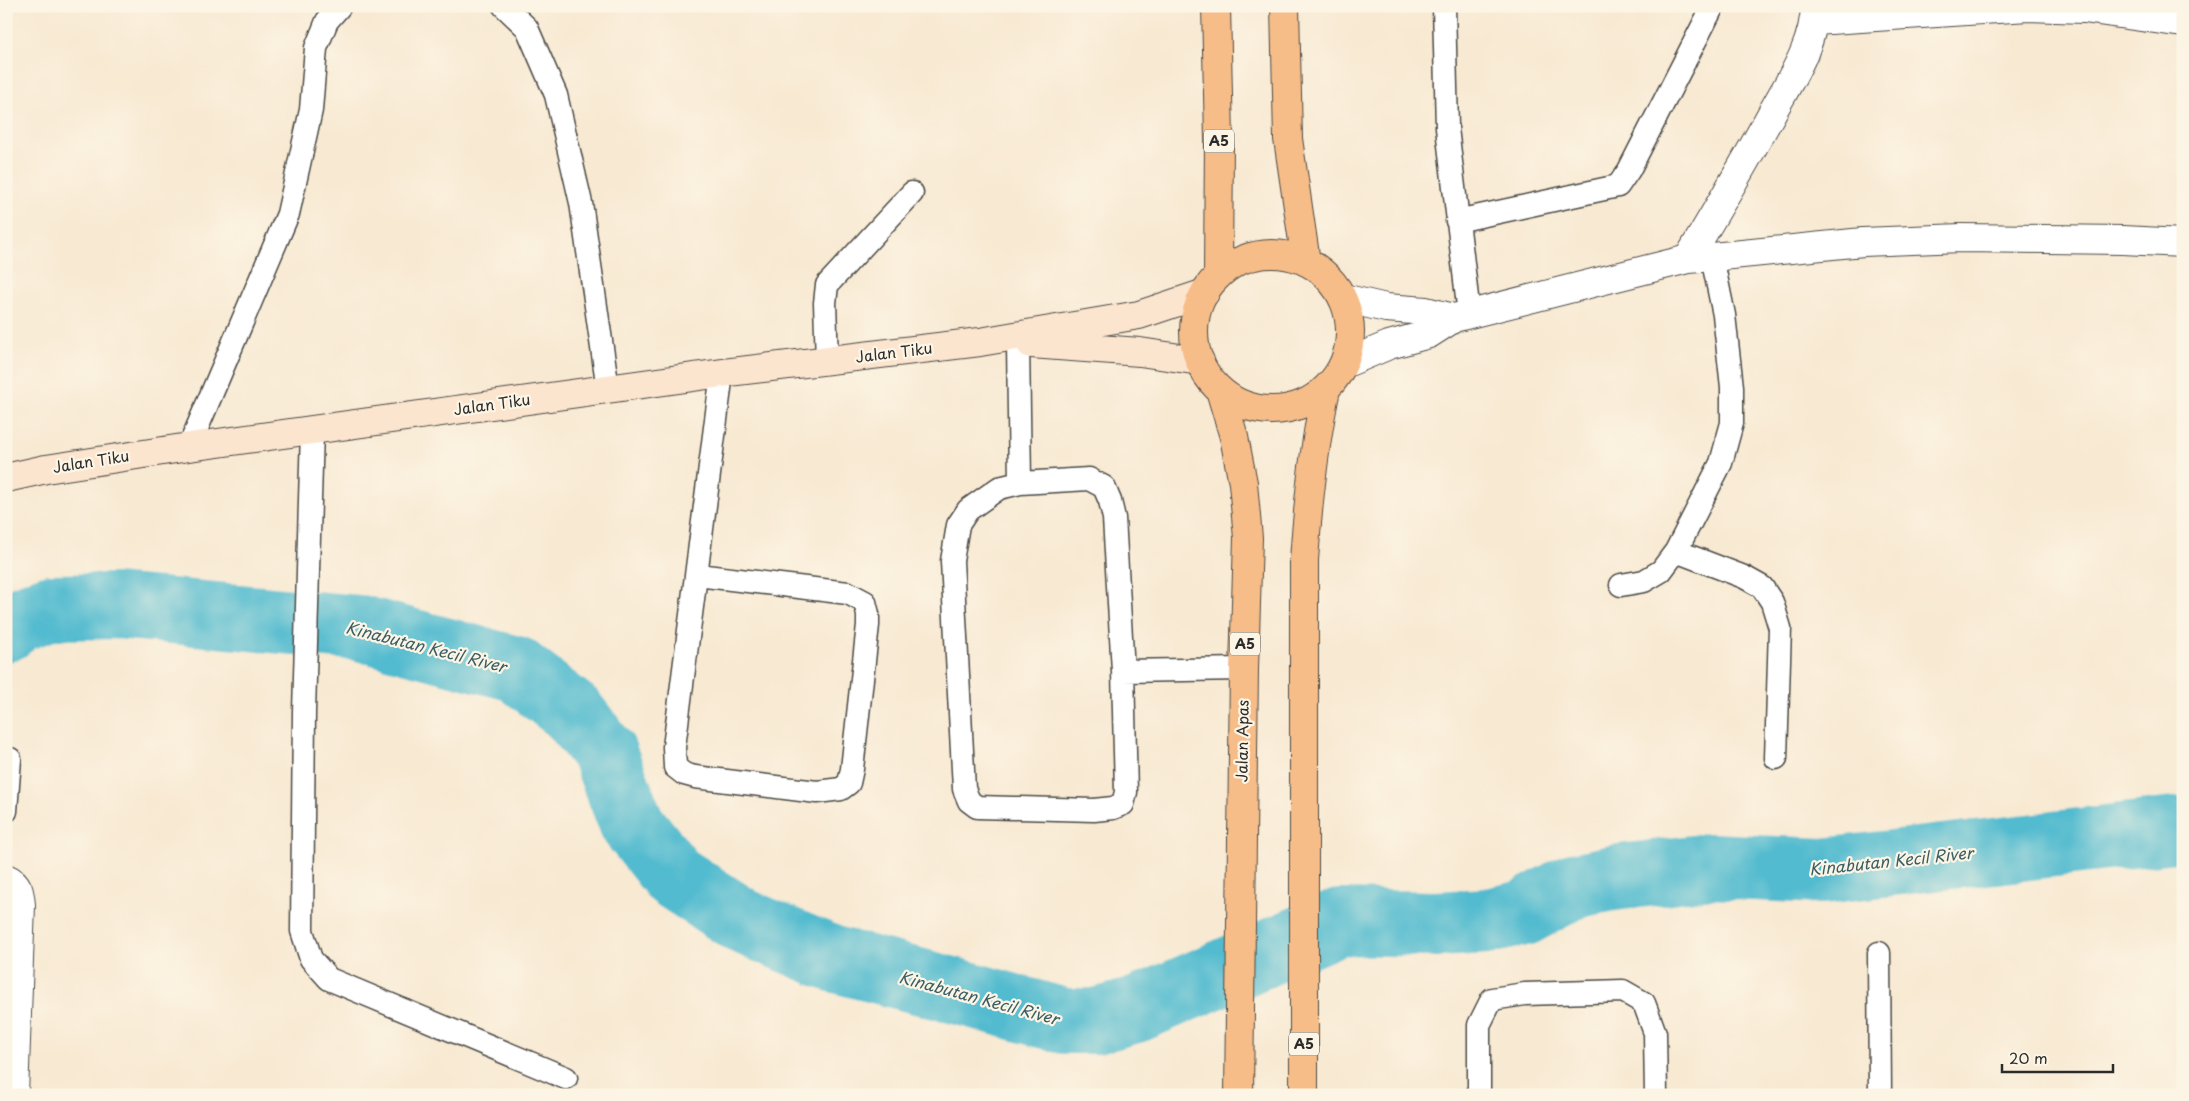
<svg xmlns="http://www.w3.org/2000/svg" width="2189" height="1101" font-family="'Playpen Sans',sans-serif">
  <rect width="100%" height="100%" fill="#fcf5e5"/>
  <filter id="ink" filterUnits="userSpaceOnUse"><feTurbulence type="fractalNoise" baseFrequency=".02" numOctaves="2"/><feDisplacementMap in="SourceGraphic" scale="10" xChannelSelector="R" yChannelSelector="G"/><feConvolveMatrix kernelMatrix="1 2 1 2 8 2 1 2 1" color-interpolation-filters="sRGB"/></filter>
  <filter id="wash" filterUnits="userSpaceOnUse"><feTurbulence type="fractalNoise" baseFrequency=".0096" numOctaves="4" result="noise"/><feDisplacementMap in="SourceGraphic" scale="20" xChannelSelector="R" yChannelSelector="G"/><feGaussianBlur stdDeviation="1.12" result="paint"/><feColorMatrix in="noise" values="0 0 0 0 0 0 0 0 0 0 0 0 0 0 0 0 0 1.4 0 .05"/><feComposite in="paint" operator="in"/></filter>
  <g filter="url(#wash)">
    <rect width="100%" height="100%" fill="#f8e9d2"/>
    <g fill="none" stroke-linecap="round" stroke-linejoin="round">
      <path stroke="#52bbcf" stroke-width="66" d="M6,629L19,619L51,607L116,606L360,628L516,669L573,713L604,753L632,824L673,876L742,921L833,959L964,993L1064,1021H1096L1136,1010L1339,922L1436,924L1488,921L1524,913L1573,886L1613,878L1710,866L1823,871L2183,829"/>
    </g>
  </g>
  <g filter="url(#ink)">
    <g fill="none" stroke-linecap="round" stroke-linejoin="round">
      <defs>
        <path id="service" d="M504,6L527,28L556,95L581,203L608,389
          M1444,6L1447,128L1469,314
          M1457,221L1618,186L1629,170L1713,6
          M1018,343L1020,483
          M827,361L825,303L827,285L912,193
          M312,430L304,712L302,931L311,959L329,979L566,1078
          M189,447L288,214L311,110L316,48L327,21L340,6
          M1089,479L1104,487L1110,501L1114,518L1123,671L1126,792L1123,804L1113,808L1094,810L977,807L969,801L964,789L952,561L958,525L968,510L999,488L1020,483Z
          M1676,551L1744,577L1762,587L1772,602L1780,628L1776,758
          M697,575L848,593L865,602L868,614V625L852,769L849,783L841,789L817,792L695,777L684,774L675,767L674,747L722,373
          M1621,585L1644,581L1661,571L1676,551L1721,463L1732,423V387L1724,315L1712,257
          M1123,671L1244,669
          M6,811L10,759
          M1879,953L1880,1095
          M1479,1095V1025L1492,999L1525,994L1623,991L1644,1003L1655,1033L1656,1095"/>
        <path id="minor" d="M1815,21L2028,7L2084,9L2183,23
          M1688,259C1717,210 1746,161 1773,111C1791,78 1814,45 1815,6
          M1343,298L1386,308L1426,311L1454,318
          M1344,364L1389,345L1429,334L1454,318L1688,259L1712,257L1863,242L1961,238L2123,240L2183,243
          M6,878C19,883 20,893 21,905L14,1095"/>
        <path id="secondary" d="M1031,344L1140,352L1200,361
          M6,478L46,469L189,447L722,373L980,342L1139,315L1205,293"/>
        <path id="trunk" d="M1216,6L1219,139L1218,276
          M1285,6L1288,139L1306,262
          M1194 332a78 78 0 1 1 156 0a78 78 0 1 1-156 0Z
          M1220,390L1234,437L1243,483L1248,538L1244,669L1239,1095
          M1304,1095V560C1308,502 1314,446 1326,389"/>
      </defs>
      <use href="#service" stroke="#4a4844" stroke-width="25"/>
      <use href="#minor" stroke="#4a4844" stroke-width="30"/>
      <use href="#secondary" stroke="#4a4844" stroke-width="30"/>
      <use href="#trunk" stroke="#4a4844" stroke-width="30"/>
      <use href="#service" stroke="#fff" stroke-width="22"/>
      <use href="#minor" stroke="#fff" stroke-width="28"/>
      <use href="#secondary" stroke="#fce5cf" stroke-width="28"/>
      <use href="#trunk" stroke="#f7bd88" stroke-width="28"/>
    </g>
  </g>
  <g text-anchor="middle" stroke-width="4.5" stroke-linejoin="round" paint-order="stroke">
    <g fill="#fcf5e5" stroke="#6a6863" stroke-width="1">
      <rect x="1204" y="129.5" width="30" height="23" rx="4"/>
      <rect x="1230" y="632.5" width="30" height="23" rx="4"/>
      <rect x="1289" y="1032.5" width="30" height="23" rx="4"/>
    </g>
    <g font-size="14" font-weight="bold" fill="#2b2b2b">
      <text x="1219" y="146">A5</text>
      <text x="1245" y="649">A5</text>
      <text x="1304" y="1049">A5</text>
    </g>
    <g font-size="15" fill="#2b2b2b" stroke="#fcf5e5">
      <text transform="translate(894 353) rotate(-7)" y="5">Jalan Tiku</text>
      <text transform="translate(492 405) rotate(-8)" y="5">Jalan Tiku</text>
      <text transform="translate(91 462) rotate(-9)" y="5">Jalan Tiku</text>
      <text transform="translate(1243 741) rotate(-89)" y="5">Jalan Apas</text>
    </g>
    <g font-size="16" font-style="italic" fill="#395d64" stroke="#fcf5e5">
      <text transform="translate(426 647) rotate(14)" y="6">Kinabutan Kecil River</text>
      <text transform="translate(1891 861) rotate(-6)" y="6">Kinabutan Kecil River</text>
      <text transform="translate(979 998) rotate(15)" y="6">Kinabutan Kecil River</text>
    </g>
  </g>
  <rect width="2189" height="1101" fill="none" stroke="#fcf5e5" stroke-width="25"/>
  <path d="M2002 1064v8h111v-8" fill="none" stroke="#2b2b2b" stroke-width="2.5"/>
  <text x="2009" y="1064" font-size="15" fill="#2b2b2b" stroke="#fcf5e5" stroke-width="4" paint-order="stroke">20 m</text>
</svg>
